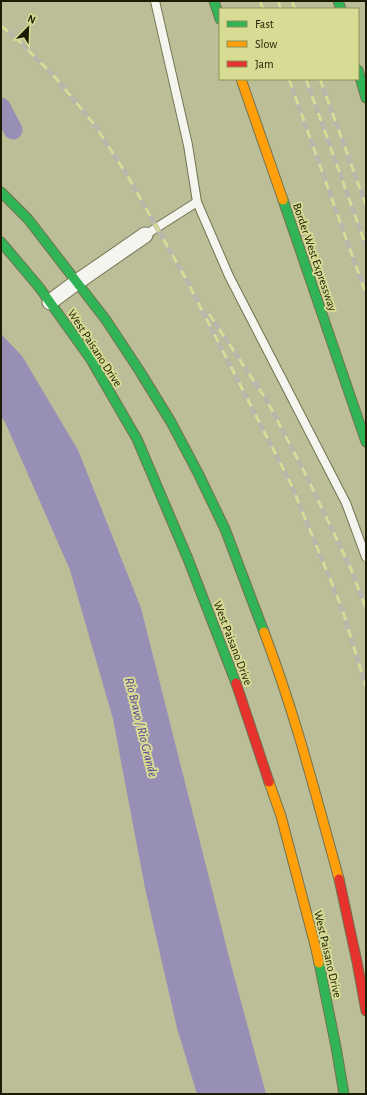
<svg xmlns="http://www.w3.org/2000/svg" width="367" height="1095" font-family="'Alegreya Sans',sans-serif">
  <rect width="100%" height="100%" fill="#bcbe97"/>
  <path fill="#978fb6" d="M1,334L22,356L78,450L141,608L230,961L266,1094H197L177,1028L145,888L113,719L70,570L5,422L1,417Z"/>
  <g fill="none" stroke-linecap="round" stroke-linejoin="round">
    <path stroke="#978fb6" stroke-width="19" d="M1,107L13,130"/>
    <defs>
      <path id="lane" d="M155,1L188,145L197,202L229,276L346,503L366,557
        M145,235L197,202"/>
      <path id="street" d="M50,302L77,282L145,235"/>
      <path id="fast" d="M214,1L220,19
        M338,1L341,9
        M358,70L366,98
        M1,192L28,219L106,320L139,370L171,422L198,473L225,529L264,632
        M283,200L366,442
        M1,242L39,287L90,358L137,439L188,559L236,683
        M319,963L336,1047L344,1094"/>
      <path id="slow" d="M241,79L283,200
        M264,632C295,713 316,796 339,879
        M269,782L281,816L315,945L319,963"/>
      <path id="jam" d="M236,683L269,782
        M339,879L357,962L366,1011"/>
    </defs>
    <use href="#lane" stroke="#727352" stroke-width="10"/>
    <use href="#street" stroke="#727352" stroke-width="17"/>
    <use href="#fast" stroke="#727352" stroke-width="11"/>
    <use href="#slow" stroke="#727352" stroke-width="11"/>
    <use href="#jam" stroke="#727352" stroke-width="11"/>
    <use href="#lane" stroke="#f5f5ef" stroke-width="8"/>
    <use href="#street" stroke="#f5f5ef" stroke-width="15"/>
    <use href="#fast" stroke="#30b455" stroke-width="9"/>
    <use href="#slow" stroke="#ff9f0a" stroke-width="9"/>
    <use href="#jam" stroke="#e5322d" stroke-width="9"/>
    <defs>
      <path id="rail" d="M260,1L263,9
        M278,1L281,9
        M292,1L295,9
        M1,26L14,36L54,76L94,124L127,175L186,279L291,484L342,608L366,687
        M289,79L366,294
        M306,79L366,246
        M320,79L366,205
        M209,314L266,399L306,475L351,569L366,609"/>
    </defs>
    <use href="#rail" stroke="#b7b7ac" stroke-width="4.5"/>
    <use href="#rail" stroke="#d7db94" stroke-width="3" stroke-dasharray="9" stroke-linecap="butt"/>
  </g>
  <g text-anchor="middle" stroke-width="4" stroke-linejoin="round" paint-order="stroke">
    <g font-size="12" fill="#1b1c01" stroke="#d7db94">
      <text transform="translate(315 257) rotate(71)" y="4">Border West Expressway</text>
      <text transform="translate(95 348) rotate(57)" y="4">West Paisano Drive</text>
      <text transform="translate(233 643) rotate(69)" y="4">West Paisano Drive</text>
      <text transform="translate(328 954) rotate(77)" y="4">West Paisano Drive</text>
    </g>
    <g font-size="13" font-style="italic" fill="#533e97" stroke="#d7db94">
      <text transform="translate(142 727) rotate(76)" y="5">Río Bravo / Rio Grande</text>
    </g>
  </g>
  <rect width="367" height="1095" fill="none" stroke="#1b1c01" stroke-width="4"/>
  <rect x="219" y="8" width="140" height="72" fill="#d7db94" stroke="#8c8f59"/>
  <rect x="227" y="21" width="20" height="6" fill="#30b455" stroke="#8c8f59"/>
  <text x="255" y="28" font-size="12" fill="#1b1c01">Fast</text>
  <rect x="227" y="41" width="20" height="6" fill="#ff9f0a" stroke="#8c8f59"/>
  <text x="255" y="48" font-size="12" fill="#1b1c01">Slow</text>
  <rect x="227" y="61" width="20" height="6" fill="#e5322d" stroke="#8c8f59"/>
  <text x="255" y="68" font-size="12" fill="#1b1c01">Jam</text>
  <g transform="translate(28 28) rotate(23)" stroke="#d7db94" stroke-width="3" paint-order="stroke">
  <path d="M0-3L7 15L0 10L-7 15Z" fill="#1b1c01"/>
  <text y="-6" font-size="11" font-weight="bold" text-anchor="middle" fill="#1b1c01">N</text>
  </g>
</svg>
